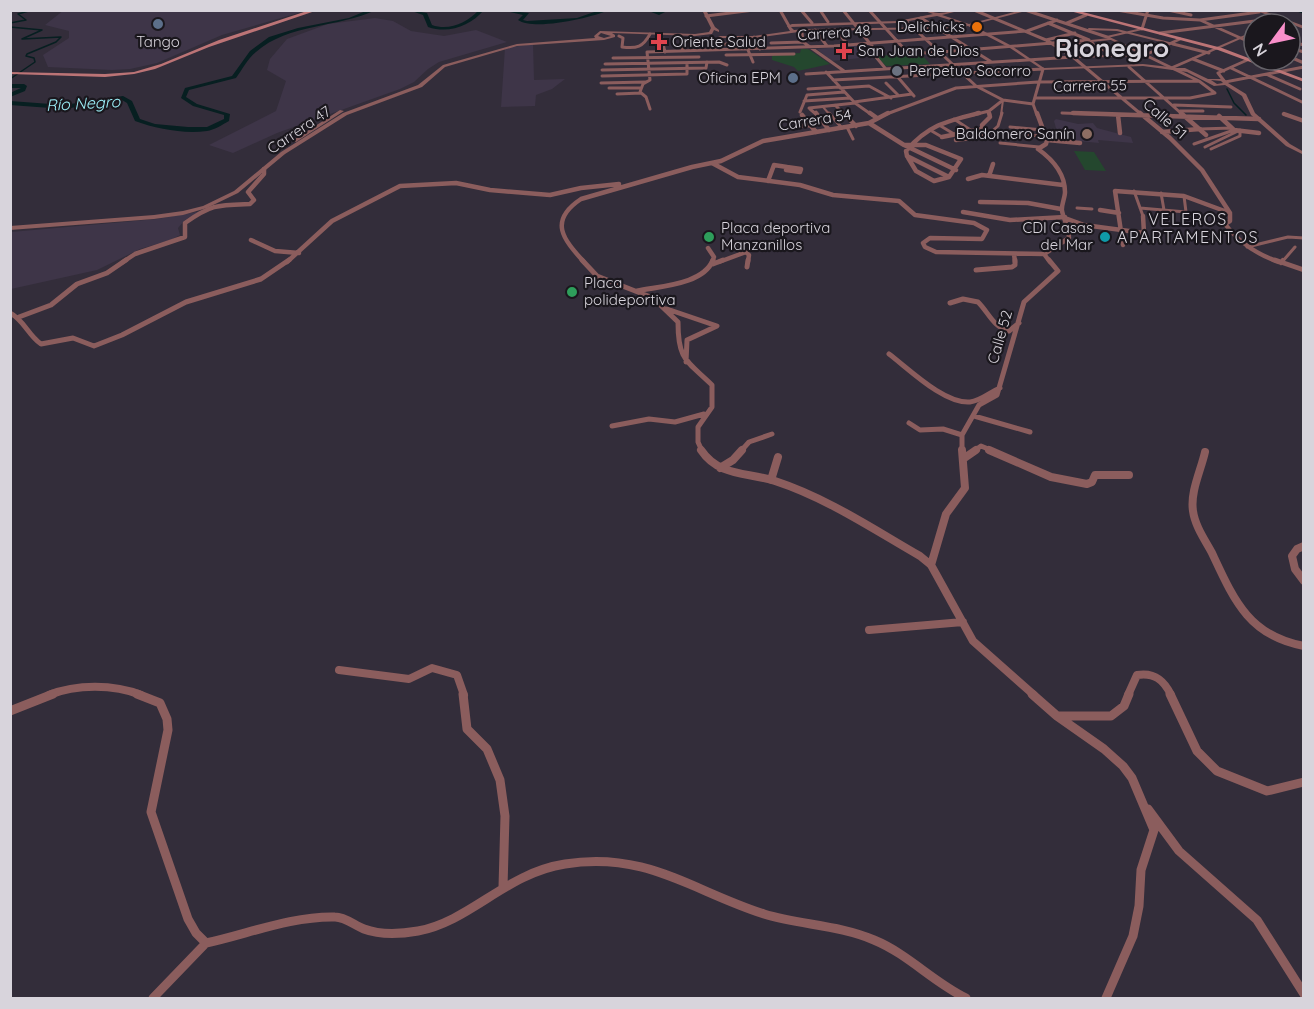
<svg xmlns="http://www.w3.org/2000/svg" width="1314" height="1009" font-family="Quicksand,sans-serif">
  <rect width="100%" height="100%" fill="#332d3a"/>
  <path fill="#3e3548" d="M64,10H305V11L222,35L157,63L130,69L112,70L48,67L43,55L69,38V31L45,25Z
    M375,18L393,21L411,31L444,36L476,30L507,42L439,62L428,69L414,82L400,89L277,133L233,153L209,145L276,111L286,81L267,70L270,59L287,39L328,24Z
    M533,44L534,80L565,79L552,89L536,95L535,106L501,107L505,48Z
    M861,45L871,53L868,54L870,57L831,61L817,49Z
    M1056,119L1078,124L1093,123L1097,128L1131,137L1133,143L1098,140L1099,143L1059,139L1054,121Z
    M202,211L185,220L178,228L180,235L171,240L140,249L97,270L11,289V232L157,219Z"/>
  <path fill="#24472e" d="M801,49H808L830,64L798,71L794,67L772,60V55L800,53Z
    M920,53L930,64L886,66L876,56Z
    M1074,151L1094,152L1106,171L1085,170Z"/>
  <g fill="none" stroke-linecap="round" stroke-linejoin="round">
    <path stroke="#071f21" stroke-width="1.5" d="M10,23L26,20L18,14L32,10
      M10,27L42,30L22,39L61,37L56,42L27,54L26,56L34,58L35,62L10,79
      M1227,89L1234,103L1246,115"/>
    <path fill="#071f21" fill-rule="evenodd" d="M368,10H376C338,28 289,23 256,52C248,58 242,70 236,78L189,90L186,97L197,104L230,114L229,121C222,125 214,130 207,131C183,134 157,129 135,121L127,103L122,100L64,109L10,105V101L64,105L123,96L132,101L140,119L155,124L188,127H207L224,119V115L193,106L181,98L185,88L232,76L250,51L269,37L298,28L349,18Z
      M409,10L427,13L432,25C449,31 467,23 479,10H484C470,26 449,34 428,27L423,15Z
      M502,10L529,13L523,20L527,21L577,18L600,10H609C591,18 534,31 518,20L523,15Z
      M646,10L659,12L669,10L659,15Z
      M1301,10L1304,11V14L1293,10Z
      M10,84H24L27,86L25,91L10,97V93L21,88H10Z"/>
    <path stroke="#8b5d5d" stroke-width="2" d="M1089,29L1117,30L1173,44
      M1107,37L1143,54
      M1107,37L1142,29
      M1089,41L1109,54
      M1091,41L1110,39
      M1056,45L1093,43
      M1073,57L1145,55
      M823,107L830,115
      M1001,115L1003,100"/>
    <path stroke="#8b5d5d" stroke-width="3" d="M829,113L842,128
      M954,119L972,131
      M939,125L954,134
      M847,127L853,139
      M1010,127L1043,130
      M1200,129L1232,128
      M930,130L942,137
      M1008,132L1046,137
      M987,136L998,126L1002,113
      M1000,143L1039,147
      M1194,144L1234,130
      M1205,147L1238,131
      M1211,149L1240,136V130
      M1134,191L1143,216
      M1161,193L1164,210
      M1077,208L1092,209
      M1140,208L1186,212L1184,196
      M1247,247L1288,237L1304,238
      M1282,262L1295,247"/>
    <path stroke="#8b5d5d" stroke-width="4.5" d="M1281,263L1283,260"/>
    <path stroke="#8b5d5d" stroke-width="3" d="M780,10L789,26
      M801,10L812,23
      M820,10L828,22
      M843,10L876,51V57L885,68
      M869,10L907,52L928,53L1089,40
      M974,10L1046,40L1073,57L1142,115
      M1025,10L1107,37
      M1117,10L1163,18L1200,20L1254,44
      M1168,10L1191,15
      M706,16L754,10
      M921,18L990,61
      M1200,20L1259,12
      M906,21L976,86L1003,100L1033,104
      M1048,23L1089,40
      M1067,23L1086,15
      M1142,29L1148,10
      M815,30L827,46
      M836,30L848,45
      M802,33L803,42L844,71
      M1160,33L1255,21L1292,24
      M661,35L665,52
      M681,35L683,51
      M619,36L623,38L622,47C637,49 643,47 650,34
      M754,37L760,49
      M743,38L753,62
      M1046,40L1075,33
      M771,43L803,42
      M1173,44L1209,53
      M703,45L732,44
      M1290,47L1296,43L1304,45
      M1290,48L1304,52
      M726,55L794,54
      M1145,55L1180,39
      M1290,57L1304,63
      M613,58L699,57
      M1193,59L1224,71
      M605,64L719,62L727,65
      M1129,67L1183,115
      M1231,68L1304,103
      M602,70L706,68L707,62
      M826,72L855,103L872,115
      M806,74L1073,57
      M896,75L914,96
      M1268,75L1300,89
      M602,76L687,74V64
      M833,80L1043,69L1033,104L1037,115
      M1225,82L1304,67
      M1225,82L1218,73L1254,57
      M601,83L646,82
      M886,83L898,95
      M609,88H641
      M840,88L869,86L891,98
      M808,89L839,87
      M617,94L641,93
      M1035,98H1190L1215,93L1199,81L1145,55
      M804,101L850,98
      M854,102L912,94
      M835,105L845,115
      M1174,105L1231,107
      M809,108L855,103
      M650,109L646,97L640,92L643,84L650,80L647,52L834,46L1027,31L1057,20
      M810,109L817,115
      M989,111L990,115
      M1180,111H1203
      M800,112L807,95L844,92
      M1062,113L1123,115
      M1284,114L1286,115
      M884,115L956,88L1038,82L1199,81
      M973,115L989,111L1003,100"/>
    <path stroke="#8b5d5d" stroke-width="4.5" d="M816,113L829,130
      M843,113L856,126
      M870,113L877,118
      M1073,113L1259,119
      M1140,113L1170,138L1202,170L1230,213V221L1225,224C1239,243 1256,254 1279,262
      M1181,113L1206,135
      M1284,114L1304,121
      M802,115L816,132
      M1118,115L1120,133
      M1219,116L1234,130L1259,133
      M869,123L904,145L956,170
      M798,126L810,125
      M1162,132L1200,129
      M942,137L982,129
      M956,140L984,136L982,125L990,117L989,113
      M1047,140L1080,143
      M904,145H926L961,159L949,177L934,181L916,171L907,156
      M907,156L906,151C928,125 947,121 979,113
      M907,156L949,177
      M712,163L738,177L800,185L833,195L899,201L915,215L974,223L987,230L982,239L930,238L923,243L925,247L936,252L1044,254L1069,238C1069,227 1064,221 1062,211C1061,205 1065,198 1065,192C1065,174 1052,159 1038,149L1046,144L1047,140L1037,113
      M787,167L801,169L800,172L786,170Z
      M989,176L993,164
      M968,179L982,175L1063,185
      M768,181L774,165L787,167
      M980,202L1028,203L1061,209
      M1100,210L1119,213
      M963,212L1010,220L1065,217
      M1065,218L1084,225L1144,233L1143,216
      M251,240L275,251L299,253
      M1123,245L1115,191L1184,196L1230,213
      M708,248L714,257L712,262
      M1014,254L1015,262
      M1044,254L1050,262
      M123,262L135,254L185,237V223C212,204 218,205 250,204L254,200L248,192L264,174V169
      M287,262L332,221L400,186L456,183L490,190L550,195L581,188L619,184
      M584,262C563,239 548,221 581,199L692,167L721,161L763,141L869,123L888,113
      M719,262L746,252L749,255L748,262"/>
    <path stroke="#8b5d5d" stroke-width="5" d="M582,260L597,276L653,298L678,322C678,360 686,360 712,385V407L698,427V442L702,451
      M1275,260L1304,270
      M713,264L723,260
      M747,267L748,260
      M976,270L1012,267L1015,265V260
      M637,291C659,286 703,285 713,260
      M950,303L963,299L978,302C989,313 993,327 1009,331L1019,323
      M667,309L717,326L687,340L686,362
      M10,313C24,320 28,335 41,344L73,338L94,346L122,335L186,302L261,279L289,260
      M19,317L51,305L77,284L107,273L126,260
      M889,354C909,369 944,404 970,402C981,401 990,392 1000,388
      M974,416L1030,432
      M909,423L920,430L943,429L962,435
      M612,426L649,419L675,422L704,414
      M741,451L749,442L772,434
      M962,451V435L979,405L997,395L1024,302L1058,271L1049,260
      M974,451L981,446L993,451"/>
    <path stroke="#8b5d5d" stroke-width="8" d="M701,450C719,477 748,472 775,481C827,498 873,529 920,556L931,565L973,641L1034,695
      M989,450L1051,477L1087,484L1092,482L1095,475H1129
      M1205,452C1201,470 1190,492 1193,511C1195,526 1205,540 1212,553C1234,600 1249,636 1304,646
      M963,459L976,450
      M720,468L733,460L742,450
      M771,480L778,457
      M1304,546L1297,549L1292,556L1295,569L1304,581
      M931,565L946,514L965,488L962,450
      M869,630L963,622
      M339,670L409,679L432,668L457,675L464,695
      M49,695C76,684 114,684 141,695
      M1128,695L1137,675C1154,672 1164,680 1171,695"/>
    <path stroke="#8b5d5d" stroke-width="9" d="M137,694L160,703L167,719L168,730L151,812L188,919L196,933L206,943C248,934 291,916 335,917C345,917 354,925 364,929C380,935 401,934 418,931C471,921 506,873 565,864C647,851 692,891 764,914C800,925 839,925 874,940C908,954 933,982 966,998
      M463,694L467,729L487,749L500,780L505,816L503,887
      M1032,694L1057,716L1104,749L1123,766L1132,778L1154,830L1141,870L1139,906L1133,936L1106,998
      M1170,694L1197,751L1217,771L1267,791L1304,782
      M10,711L53,694
      M1058,716H1111L1124,706L1129,694
      M1148,809L1179,851L1257,920L1304,994
      M153,998L206,943"/>
    <path fill="#8b5d5d" fill-rule="evenodd" d="M702,10H706L715,27L719,30V32L714,30L712,34L695,36L612,33L615,35V37L604,40L517,46L445,67L422,87L347,115L285,154L238,193L207,208L183,215L154,219L10,230V226L154,215L183,211L203,206L234,191L281,152L343,113L418,85L443,65L517,44L595,38L594,36L600,31L695,34L709,32L711,28ZM601,33L611,36L604,38L598,36Z
      M922,10C928,10 934,13 939,13C946,13 954,10 962,10L942,15L969,24L1022,10H1030L972,25L1012,46L1044,68L1143,64L1170,67L1254,31V33L1175,68H1185L1208,79H1224L1228,83L1246,94L1255,113L1290,144L1304,152V155L1286,146L1251,115L1242,96L1225,85L1214,86L1187,72L1143,66L1043,70L1010,48L968,26L941,29L806,31L754,38H720L718,37L720,36H754L790,31L787,26L792,24L898,21L933,14ZM937,16L963,24L941,27L806,29L794,30L791,27L898,23ZM1211,80L1221,81L1223,83L1217,84Z
      M1254,10H1261L1304,26V29Z
      M340,110L344,111L296,142L292,141Z"/>
    <path fill="#bc7476" fill-rule="evenodd" d="M310,10H318L209,47L155,69L134,74L105,77L10,74V72L105,74L134,72L161,64L219,40Z
      M1075,10L1222,48L1304,79V82L1218,50L1066,10Z"/>
  </g>
  <g fill="#5c6f8a" stroke="#1a171d" stroke-width="2">
    <circle cx="158" cy="24" r="6"/>
    <circle cx="793" cy="78" r="6"/>
  </g>
  <circle fill="#e8710a" stroke="#1a171d" stroke-width="2" cx="977" cy="27" r="6"/>
  <g fill="#e0444e" stroke="#1a171d" stroke-width="2">
    <path d="M656 33h6v6h6v6h-6v6h-6v-6h-6v-6h6z"/>
    <path d="M841 42h6v6h6v6h-6v6h-6v-6h-6v-6h6z"/>
  </g>
  <circle fill="#6b7280" stroke="#1a171d" stroke-width="2" cx="897" cy="71" r="6"/>
  <circle fill="#8d6e63" stroke="#1a171d" stroke-width="2" cx="1087" cy="134" r="6"/>
  <g fill="#2e9e5b" stroke="#1a171d" stroke-width="2">
    <circle cx="709" cy="237" r="6"/>
    <circle cx="572" cy="292" r="6"/>
  </g>
  <circle fill="#0f9aa8" stroke="#1a171d" stroke-width="2" cx="1105" cy="237" r="6"/>
  <g text-anchor="middle" stroke-width="4.5" stroke-linejoin="round" paint-order="stroke">
    <g font-size="15" fill="#d8d4dc" stroke="#1a171d" text-anchor="start">
      <text x="965" y="32" text-anchor="end">Delichicks</text>
      <text x="158" y="47" text-anchor="middle">Tango</text>
      <text x="672" y="47">Oriente Salud</text>
      <text x="858" y="56">San Juan de Dios</text>
      <text x="909" y="76">Perpetuo Socorro</text>
      <text x="781" y="83" text-anchor="end">Oficina EPM</text>
      <text x="1075" y="139" text-anchor="end">Baldomero Sanín</text>
      <text x="721" y="233">Placa deportiva<tspan x="721" dy="17">Manzanillos</tspan></text>
      <text x="1093" y="233" text-anchor="end">CDI Casas<tspan x="1093" dy="17">del Mar</tspan></text>
      <text x="584" y="288">Placa<tspan x="584" dy="17">polideportiva</tspan></text>
    </g>
    <g font-size="15" fill="#d8d4dc" stroke="#1a171d">
      <text transform="translate(834 33) rotate(-4)" y="5">Carrera 48</text>
      <text transform="translate(1090 86) rotate(-1)" y="5">Carrera 55</text>
      <text transform="translate(1165 119) rotate(41)" y="5">Calle 51</text>
      <text transform="translate(815 120) rotate(-9)" y="5">Carrera 54</text>
      <text transform="translate(299 130) rotate(-34)" y="5">Carrera 47</text>
      <text transform="translate(1000 337) rotate(-74)" y="5">Calle 52</text>
    </g>
    <g font-size="16" font-style="italic" fill="#9df2fb" stroke="#1a171d">
      <text transform="translate(83 103) rotate(-3)" y="6">Río Negro</text>
    </g>
    <g font-size="16" letter-spacing="1.5" fill="#d8d4dc" stroke="#1a171d">
      <text x="1188" y="225">VELEROS<tspan x="1188" dy="18">APARTAMENTOS</tspan></text>
    </g>
    <g font-size="26" font-weight="bold" fill="#d8d4dc" stroke="#1a171d">
      <text x="1112" y="57">Rionegro</text>
    </g>
  </g>
  <rect width="1314" height="1009" fill="none" stroke="#d8d4dc" stroke-width="24"/>
  <g transform="translate(1272 42) rotate(237)"><circle r="28" fill="#1a171d" stroke="#666369" stroke-width="1.5"/>
  <path d="M0-4.5L10 22L0 15L-10 22Z" fill="#f98fca"/>
  <text y="-9" font-size="16" font-weight="bold" text-anchor="middle" fill="#d8d4dc">N</text>
  </g>
</svg>
